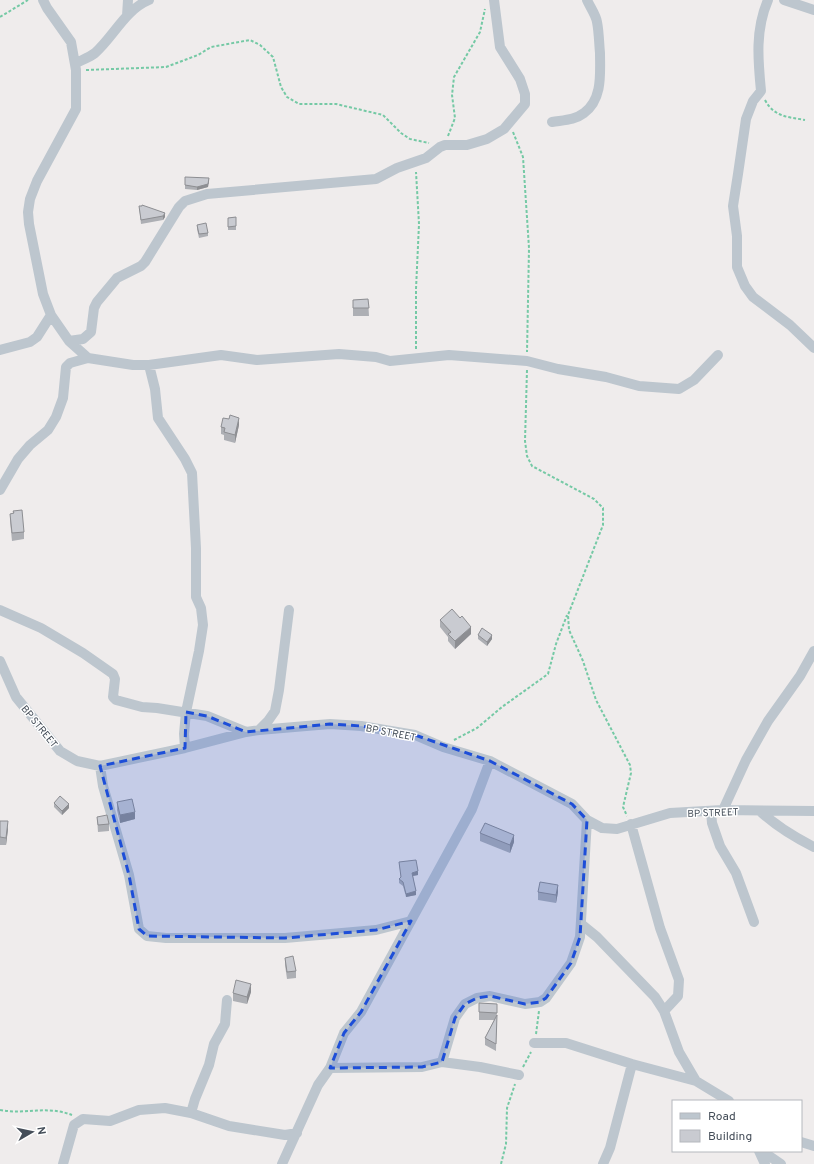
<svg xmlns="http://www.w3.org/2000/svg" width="814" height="1164" font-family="Overpass,sans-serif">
  <rect width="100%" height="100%" fill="#efecec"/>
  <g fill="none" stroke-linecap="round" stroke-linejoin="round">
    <path stroke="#75c9a5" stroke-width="2" stroke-dasharray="3 2" stroke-linecap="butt" d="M0,17L28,0
      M86,70L166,67L198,55L211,47L250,40L260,45L273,57L281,87L287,97L299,104H336L383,115L401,133L410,139L429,143
      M765,100C774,117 788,117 805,120
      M513,132L523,157L529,248L527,352
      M448,136L455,118L452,95L454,77L480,32L485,9
      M416,349V289L419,224L416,172
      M527,370L525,441L527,456L532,466L594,499L603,508V525L568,615L569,630L583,661L596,700L630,765L631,773L623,807L627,816
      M454,740L477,728L502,707L548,674L556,644L567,615
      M536,1034L539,1011
      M523,1067L531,1052
      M0,1110C26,1115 46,1105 72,1115
      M501,1164L506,1144L507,1108L515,1084"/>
    <path stroke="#bdc6ce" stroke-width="10" d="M43,0L47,8L71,42L76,70V109L37,181L30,199L28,212L29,224L43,294L51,315L69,341L88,358
      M768,0C755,30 758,60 761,91L753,101L746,119L738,174L733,206L737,236V267L745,286L753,297L790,325L814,348
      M784,0L814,10
      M127,16L128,0
      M76,63C82,60 90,57 95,53C114,36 125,10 149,0
      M552,122C564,120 575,120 584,113C603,99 600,73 600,53C599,43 599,32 597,22C596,15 590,7 587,0
      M69,341L83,339L91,332L94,308L97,302L117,278L141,266L145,262L179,207L185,201L207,194L376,179L397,168L426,158L440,147L445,145H467L487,139L504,129L525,104V94L520,79L500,47L494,0
      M0,350L30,342L37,337L51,315
      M149,365L155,389L158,418L185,459L192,473L196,548V597L201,608L203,625L199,651L186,712L184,734L185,748
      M0,490L18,459L30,445L48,430L56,417L63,398L66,367L70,363L88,358L133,365H149L221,355L257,360L339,354L376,357L390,361L449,355L527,361L558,369L606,377L639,386L679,389L694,380L718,355
      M0,610L41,628L83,653L113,674L115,679L113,697L116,700L142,707L157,708L207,716L246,732
      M0,661L16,697L60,751L77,761L100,766L185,748L246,732L259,730L330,724L361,726L415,735L443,747L490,761L572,804L587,820L602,828L617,829L670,813L723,810L814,811
      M259,730L268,721L275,711L279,690L289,610
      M100,766L103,786L129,875L139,929L147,936L166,938H285L376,930L411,921
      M723,810L746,760L768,721L800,676L814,651
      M711,811L712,823L720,846L736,873L754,922
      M760,811C776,826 794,837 814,847
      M631,824L660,928L679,980L678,996L664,1011
      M581,924L597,937L655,997L664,1011L679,1052L696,1081
      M534,1043H566L632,1064L696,1081L729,1101
      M442,1062L455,1018L465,1004L477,998L490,996L525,1004L540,1002L546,998L571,963L580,937L587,820
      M330,1068L344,1033L361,1012L472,809L490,761
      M191,1113L195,1099L209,1065L214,1044L225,1024L227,1000
      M801,1142L814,1146
      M759,1151L765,1164
      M760,1151L765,1153L781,1164
      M63,1164L74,1125L83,1119L110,1121L139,1110L165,1108L191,1113L229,1126L285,1135L297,1133
      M282,1164L318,1085L330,1068L422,1067L442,1062L480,1067L519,1075
      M603,1164L610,1148L632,1064"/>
  </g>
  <path fill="#adafb4" d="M209,182L208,187L197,190L185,189V185Z
    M139,206L165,217L163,220L141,224Z
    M236,217V230H228V218Z
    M197,225L208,233V236L199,238L197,229Z
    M368,299L369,316H353V300Z
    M229,419L239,425L235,443L224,440V435L221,434V427Z
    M13,511L24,532V539L12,541L10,521V514H13Z
    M440,620L471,634L455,649L448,641V637L440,627Z
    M478,635L492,639L487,646L478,639Z
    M117,802L135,819L120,823L117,810Z
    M54,803L69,808L62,815L54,807Z
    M97,817L109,824V831L98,832Z
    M0,821L8,829L6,845H0Z
    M480,833L514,842L510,853L480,841Z
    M399,862L418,875L413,876L416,895L406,897L403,886L399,883V879L401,878Z
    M538,892H558L556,903L538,900Z
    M285,958L296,971V978L287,979L285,965Z
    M251,992L247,1004L233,1001V993Z
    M479,1003L497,1004L496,1051L485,1045V1038L494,1020H479Z"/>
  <path fill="#8d8e92" d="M209,178L208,187L197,190V187Z
    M165,213V217L163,220V216Z
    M239,418V425L235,443V435Z
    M471,627V634L455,649V641Z
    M492,635V639L487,646V642Z
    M69,804V808L62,815V811Z
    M135,812V819L120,823V815Z
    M8,821V829L6,845V838Z
    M514,835V842L510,853V845Z
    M418,871V875L412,876V873Z
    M558,885V892L556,903V895Z
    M416,891V895L406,897V894Z
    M251,984V992L247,1004V997Z"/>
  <path fill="#c9cbd1" stroke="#8d8e92" d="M185,177L209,178L208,184L197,187L185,185Z
    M142,205L165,213L163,216L141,220L139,206H142Z
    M236,217V226L228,227V218Z
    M206,223L208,233L199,234L197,225Z
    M368,299L369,308H353V300Z
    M230,415L239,418L235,435L224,432L225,428L221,427L223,418L229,419Z
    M22,510L24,532L12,533L10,514L14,513L13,511Z
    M452,609L460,618L462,616L471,627L455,641L448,634L451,632L440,620Z
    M482,628L492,635L487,642L478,635Z
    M60,796L69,804L62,811L54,803Z
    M132,799L135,812L120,815L117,802Z
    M107,815L109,824L98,825L97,817Z
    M0,821H8L6,838L0,837Z
    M485,823L514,835L510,845L480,833Z
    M416,860L418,871L412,873L416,891L406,894L403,882L399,879L401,877L399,862Z
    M540,882L558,885L556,895L538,892Z
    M293,956L296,971L287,972L285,958Z
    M236,980L251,984L247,997L233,993Z
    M479,1003L497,1004V1013L479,1012Z
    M497,1015L496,1044L485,1038Z"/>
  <path fill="#1d4ed8" fill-opacity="0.2" stroke="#1d4ed8" stroke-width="3" stroke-dasharray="8 5" stroke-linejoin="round" d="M186,712L207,716L246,732L330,724L361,726L415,735L490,761L572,804L587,820L580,937L571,963L546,998L540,1002L525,1004L490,996L477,998L465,1004L455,1018L442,1062L422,1067L330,1068L344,1033L361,1012L411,921L376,930L285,938L147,936L139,929L129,875L100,766L185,748Z"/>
  <g text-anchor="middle" stroke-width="3" stroke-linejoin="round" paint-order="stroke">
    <g font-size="10" fill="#454e59" stroke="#fff">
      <text transform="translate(40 726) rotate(51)" y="4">BP STREET</text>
      <text transform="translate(391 732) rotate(11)" y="4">BP STREET</text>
      <text transform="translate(713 812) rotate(-2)" y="4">BP STREET</text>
    </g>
  </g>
  <rect x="672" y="1100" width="130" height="52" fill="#ffffff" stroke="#b5b8bd"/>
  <rect x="680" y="1113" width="20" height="6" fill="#bdc6ce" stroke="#b5b8bd"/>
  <text x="708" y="1120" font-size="12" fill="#454e59">Road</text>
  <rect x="680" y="1130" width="20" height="12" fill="#c9cbd1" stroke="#b5b8bd"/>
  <text x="708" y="1140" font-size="12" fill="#454e59">Building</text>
  <g transform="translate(32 1132) rotate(81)" stroke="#ffffff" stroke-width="3" paint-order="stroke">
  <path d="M0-3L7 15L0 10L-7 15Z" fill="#454e59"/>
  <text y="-6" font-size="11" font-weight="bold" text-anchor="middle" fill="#454e59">N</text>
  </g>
</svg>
